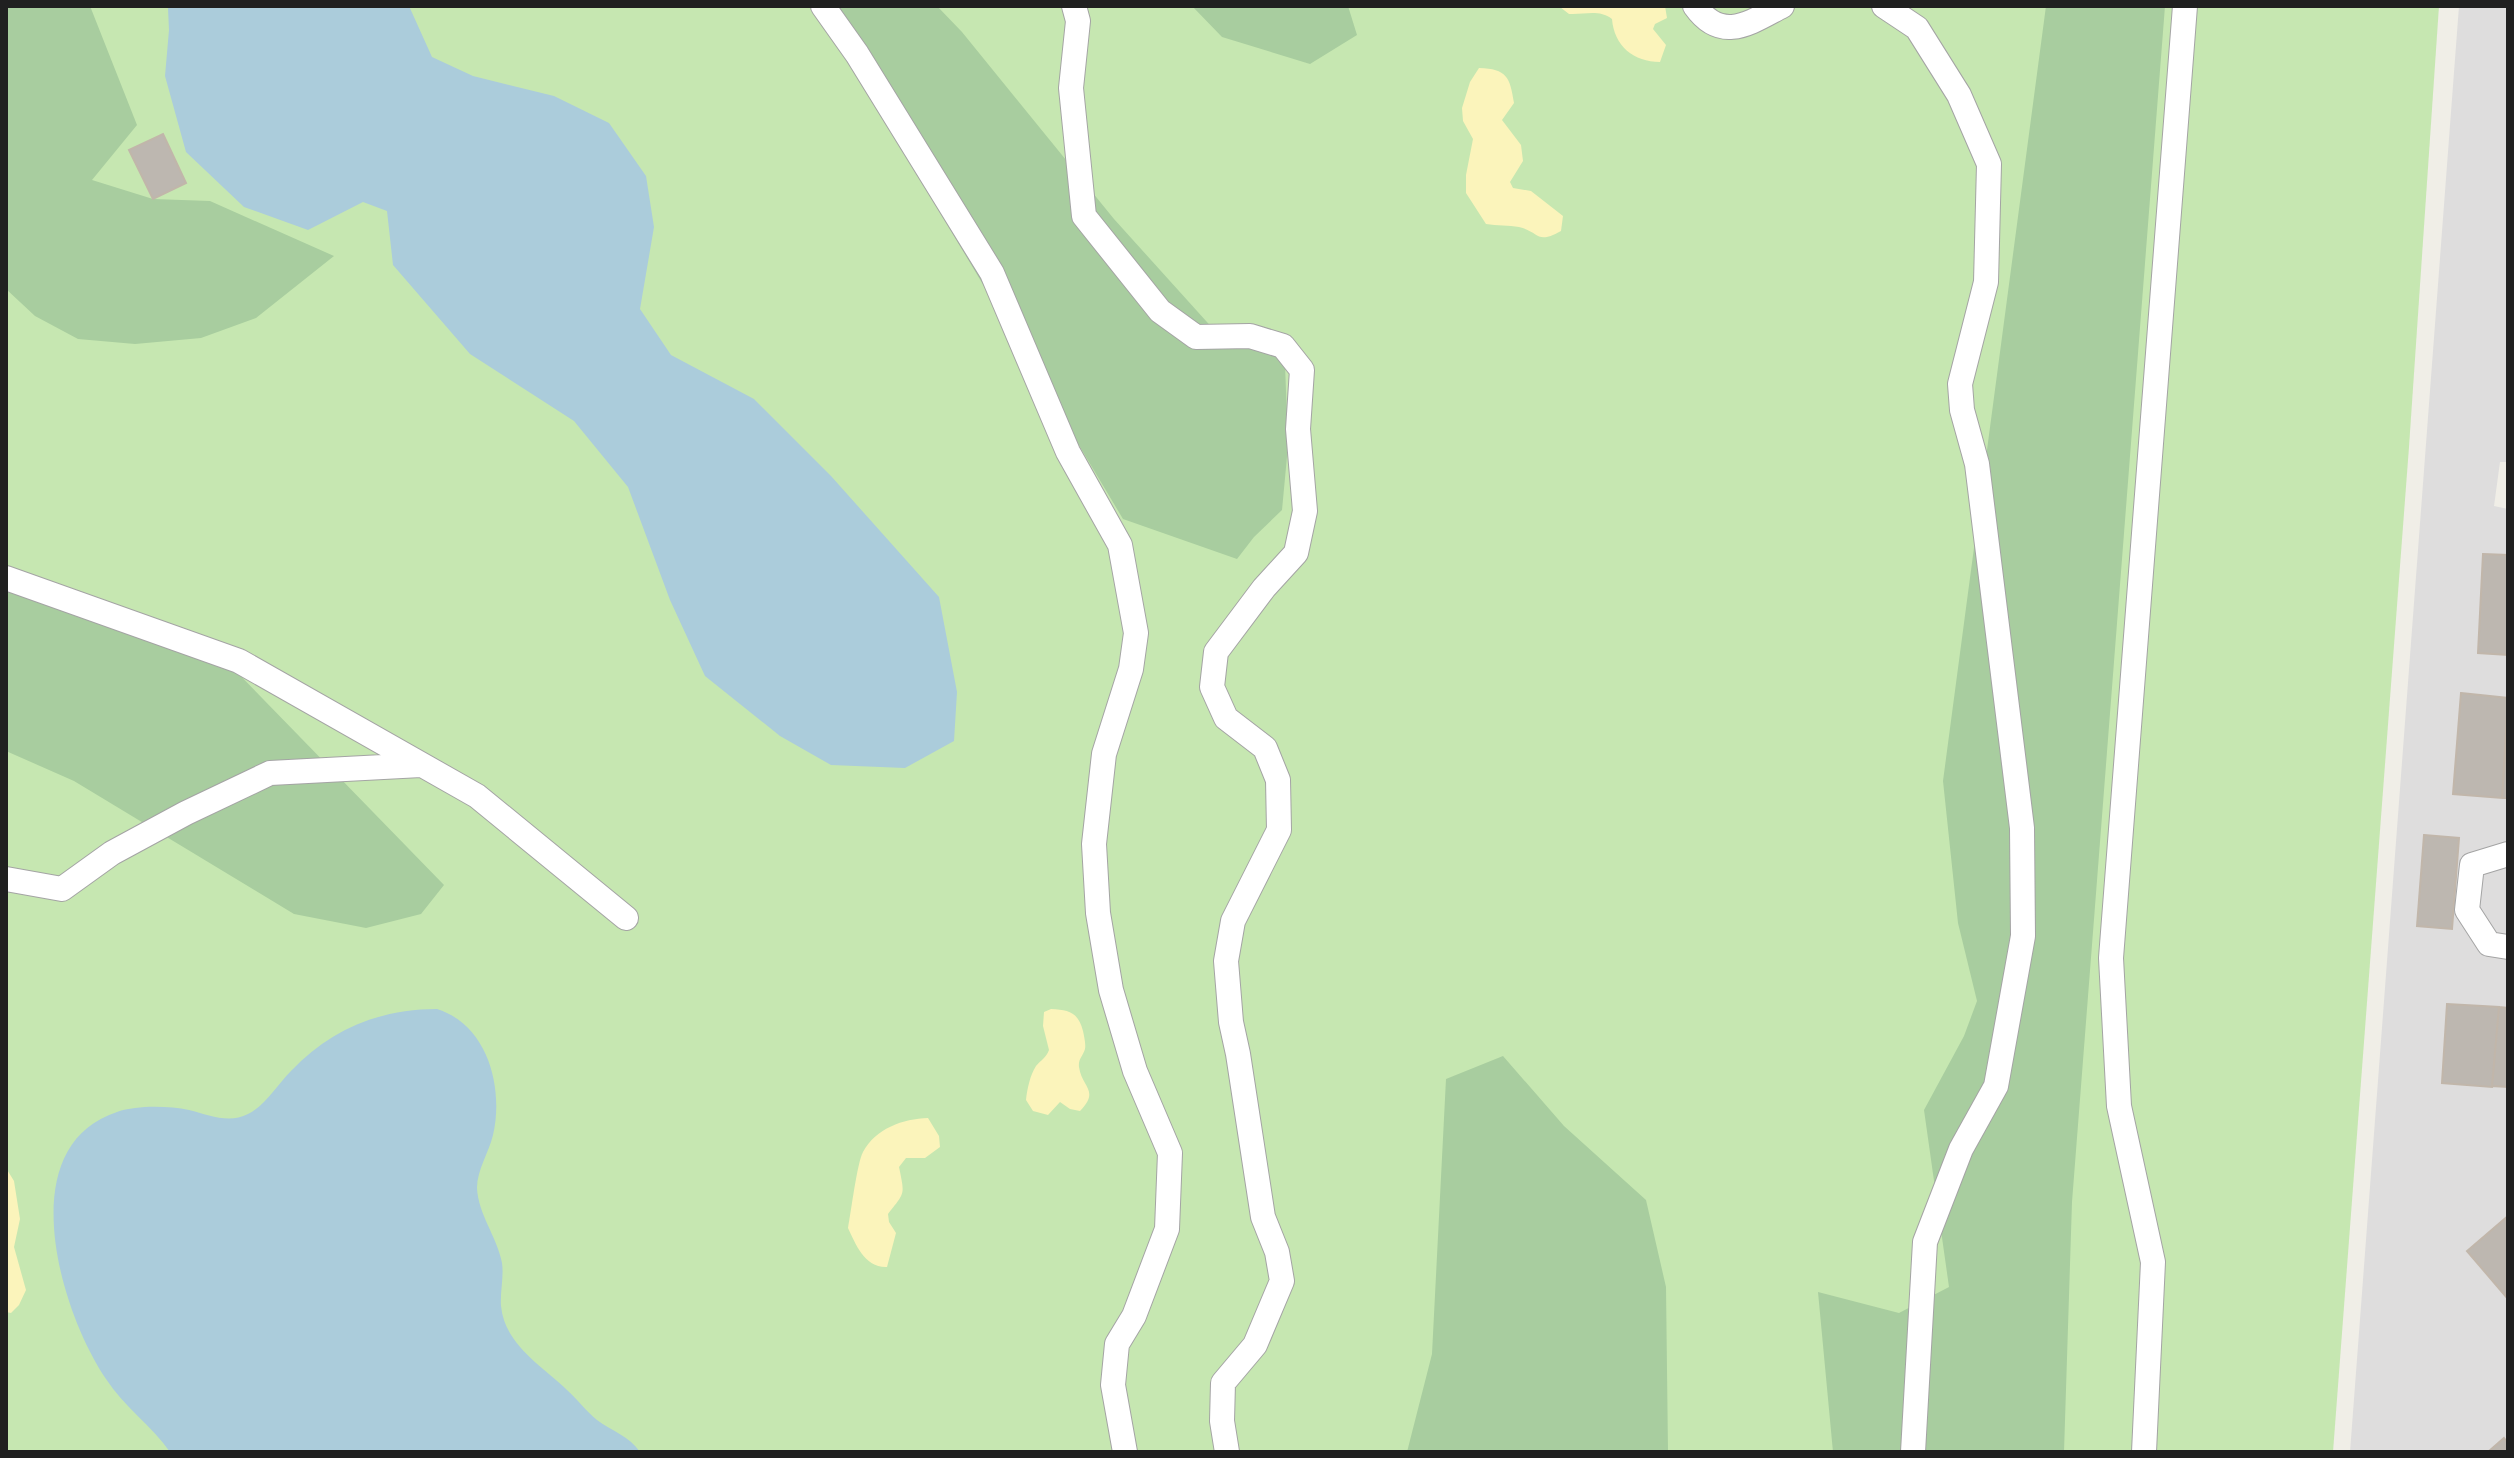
<svg xmlns="http://www.w3.org/2000/svg" width="2514" height="1458" font-family="'Roboto Condensed',sans-serif">
  <rect width="100%" height="100%" fill="#f0eee7"/>
  <path fill="#dedddd" d="M2459,6H2508V462H2500L2494,506L2508,509V1452H2350Z"/>
  <path fill="#c6e7b1" d="M6,6H2439L2409,447L2333,1452H6Z"/>
  <path fill="#a8cd9f" d="M6,6H90L137,125L92,180L153,199L210,201L334,256L256,318L201,338L135,344L78,339L35,316L6,289Z
    M813,6H937L962,32L1114,219L1225,342H1270L1285,364L1288,446L1282,510L1254,537L1237,559L1123,519L822,15Z
    M1192,6H1348L1357,35L1310,64L1222,37Z
    M2046,6H2165L2072,1202L2064,1452H1833L1818,1292L1899,1313L1949,1287L1924,1110L1964,1036L1977,1001L1958,923L1943,781Z
    M6,582L228,663L444,885L421,914L366,928L294,914L74,781L6,751Z
    M1503,1056L1564,1126L1646,1200L1666,1287L1668,1452H1407L1432,1354L1446,1079Z"/>
  <path fill="#fbf4bb" d="M1665,6L1667,18L1655,24L1653,29L1666,45L1660,62C1634,62 1614,46 1612,19C1599,9 1584,15 1569,14L1560,7Z
    M1479,68C1507,69 1510,77 1514,103L1502,120L1521,145L1523,161L1510,182L1513,188L1531,191L1563,216L1561,231C1536,245 1540,232 1519,227C1509,225 1497,226 1486,224L1466,193V175L1473,139L1463,121L1462,108L1470,82Z
    M1051,1009C1069,1010 1078,1012 1083,1031C1084,1036 1086,1044 1085,1049C1083,1056 1078,1059 1079,1067C1082,1088 1100,1090 1080,1111L1070,1109L1060,1102L1048,1115L1033,1111L1026,1100C1027,1090 1030,1075 1036,1066C1041,1060 1046,1058 1049,1050L1043,1026L1044,1012Z
    M928,1118L939,1136L940,1147L925,1158H906L899,1167C905,1196 905,1192 888,1214L889,1222L896,1233L887,1267C865,1268 856,1245 848,1228C851,1213 857,1163 863,1152C876,1128 903,1119 928,1118Z
    M6,1168L14,1181L20,1219L14,1247L26,1290L19,1305L11,1313L6,1312Z"/>
  <path fill="#abccdb" d="M160,6H409L432,57L473,76L554,96L609,123L646,176L654,227L640,309L671,355L754,399L831,476L939,597L957,692L954,741L905,768L831,765L780,736L705,676L670,600L628,487L574,421L470,354L393,265L387,211L363,202L308,230L244,207L186,152L165,76L169,30L168,8Z
    M437,1009C488,1025 504,1088 493,1135C489,1152 477,1170 477,1188C478,1214 497,1237 502,1263C504,1277 500,1292 501,1306C505,1345 541,1365 567,1390C577,1399 586,1411 597,1420C612,1431 629,1436 640,1452H170C152,1426 124,1407 106,1379C61,1313 10,1147 117,1112C138,1105 168,1106 189,1110C209,1115 229,1124 248,1114C266,1105 277,1085 291,1071C331,1029 380,1009 437,1009Z"/>
  <path fill="#bdb7b0" stroke="#c1b6aa" stroke-width="2" d="M163,134L186,183L153,199L129,150Z
    M2483,554L2508,555V655L2478,653Z
    M2461,693L2508,698L2502,798L2453,794Z
    M2508,715V798H2502Z
    M2424,835L2459,838L2452,929L2417,926Z
    M2447,1004L2499,1007L2492,1087L2442,1083Z
    M2499,1007L2508,1008V1087L2492,1086Z
    M2508,1216V1299L2467,1251Z
    M2504,1438L2508,1443V1452H2488Z"/>
  <g fill="none" stroke-linecap="round" stroke-linejoin="round">
    <defs>
      <path id="service" d="M823,6L857,54L992,273L1068,452L1120,545L1136,633L1131,669L1104,754L1094,844L1098,913L1111,990L1135,1071L1170,1153L1167,1229L1134,1316L1117,1344L1113,1385L1125,1452
        M1074,6L1078,21L1071,88L1084,216L1160,311L1196,337L1250,336L1283,346L1302,370L1298,429L1305,511L1296,553L1264,588L1216,652L1212,687L1226,718L1265,748L1278,780L1279,830L1233,921L1226,961L1231,1022L1238,1054L1263,1217L1277,1252L1282,1281L1255,1345L1223,1383L1222,1421L1227,1452
        M1695,6C1722,44 1751,22 1782,6
        M1884,6L1917,28L1959,95L1989,164L1986,282L1960,384L1962,410L1977,464L2022,828L2023,936L1996,1086L1961,1149L1925,1242L1913,1452
        M6,578L239,661L477,796L626,918
        M2508,854L2472,865L2467,910L2489,944L2508,947
        M6,879L62,889L112,853L186,813L270,773L421,765
        M2144,1452L2153,1262L2119,1106L2111,958L2185,6"/>
    </defs>
    <use href="#service" stroke="#a4a4a4" stroke-width="26"/>
    <use href="#service" stroke="#fff" stroke-width="24"/>
  </g>
  <rect width="2514" height="1458" fill="none" stroke="#202020" stroke-width="16"/>
</svg>
